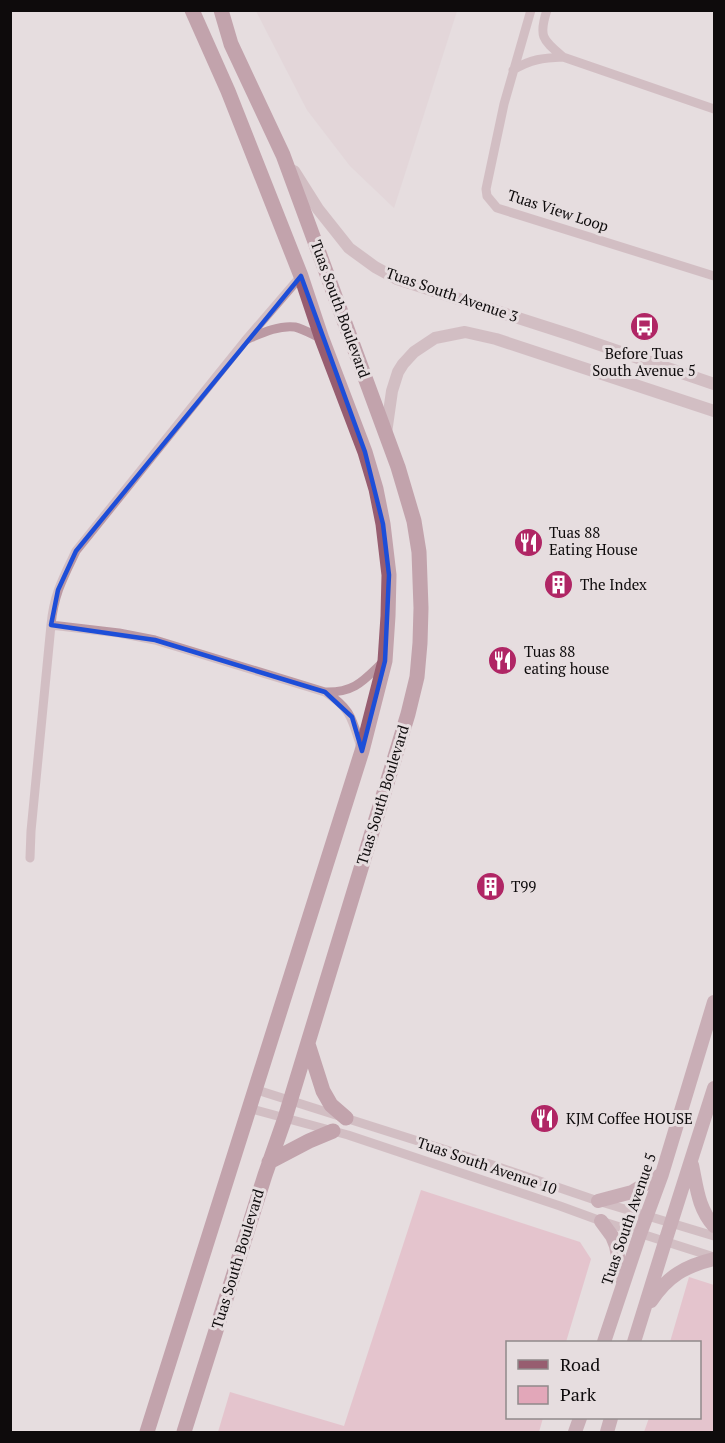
<svg xmlns="http://www.w3.org/2000/svg" width="725" height="1443" font-family="'PT Serif',serif">
  <rect width="100%" height="100%" fill="#e6dddf"/>
  <path fill="#e0ced3" d="M256,11H457L394,208L350,166L307,110Z"/>
  <path fill="#e2a7b9" d="M421,1190L580,1242L591,1259L566,1342H508V1418H543L539,1432H218L230,1392L344,1426Z
    M689,1277L714,1285V1432H644L649,1418H700V1342H670Z"/>
  <g fill="none" stroke-linecap="round" stroke-linejoin="round">
    <path stroke="#bb99a3" stroke-width="9" d="M531,10L504,104L486,189L487,196L497,208L714,276
      M547,10C538,37 543,40 563,57
      M513,70C531,59 543,58 563,57L714,109
      M248,339C262,333 279,325 295,327C304,329 313,335 322,339
      M51,625L119,633L155,640L325,692C351,708 352,719 361,747
      M325,692C355,693 364,680 384,661
      M30,858L31,831L51,625C54,594 63,578 76,551L245,341L301,276
      M254,1089L481,1161L598,1201L714,1236
      M248,1108L348,1135L560,1206L601,1221L714,1257"/>
    <path stroke="#bb99a3" stroke-width="12" d="M294,171L318,209L349,248L375,267L397,279L571,335L714,384
      M386,433L392,391L398,372L403,364L414,352L435,338L465,332L496,339L714,411"/>
    <path stroke="#a77686" stroke-width="14" d="M692,1165C697,1188 698,1208 714,1226
      M598,1201L632,1192L662,1174
      M601,1221L612,1236L616,1246L623,1282
      M651,1301C668,1276 685,1266 714,1259
      M604,1342L640,1234L662,1174L714,1002
      M634,1342L665,1242L714,1088
      M575,1432L580,1418
      M607,1432L611,1418"/>
    <path stroke="#975d70" stroke-width="15" d="M308,1044L323,1091L331,1105L346,1118
      M269,1162L309,1141L333,1131
      M147,1432L362,751L385,661L388,616L389,575L383,524L376,489L365,452L322,339L301,276L228,91L192,10
      M184,1432L265,1175L285,1118L408,714L417,677L420,643L421,608L419,552L414,521L398,467L283,155L231,44L221,10"/>
  </g>
  <path d="M0 0H725V1443H0ZM301,276L365,452L383,524L389,575L385,661L362,751L352,717L325,692L155,640L51,625L58,590L76,551Z" fill="#e6dddf" fill-opacity=".55" fill-rule="evenodd"/>
  <path fill="none" stroke="#1d4ed8" stroke-width="4.5" stroke-linejoin="round" d="M301,276L365,452L383,524L389,575L385,661L362,751L352,717L325,692L155,640L51,625L58,590L76,551Z"/>
  <defs>
    <symbol id="bus-disc" viewBox="-11 -11 22 22"><circle r="9.5" fill="#b02665" stroke="#e6dddf"/><path d="M-5-6H5V4H4V6H2V4H-2V6H-4V4H-5ZM-3.5-4V0h7V-4ZM-3.5 1.2v1.5H-2V1.2ZM2 1.2v1.5H3.5V1.2Z" fill="#fff"/></symbol>
    <symbol id="restaurant-disc" viewBox="-11 -11 22 22"><circle r="9.5" fill="#b02665" stroke="#e6dddf"/><path d="M-5-6h1v4h1v-4h1v4h1v-4h1v5L-1.5 .5V6h-2V.5L-5-1ZM5-6V6H3V1.5H1.5Q1.5-4 5-6Z" fill="#fff"/></symbol>
    <symbol id="building-disc" viewBox="-11 -11 22 22"><circle r="9.5" fill="#b02665" stroke="#e6dddf"/><path d="M-4-6H4V6H1V3H-1V6H-4ZM-2.5-4.3h1.7v1.8h-1.7ZM.8-4.3h1.7v1.8H.8ZM-2.5-1h1.7V.8h-1.7ZM.8-1h1.7V.8H.8Z" fill="#fff"/></symbol>
  </defs>
  <g fill-rule="evenodd">
    <use href="#bus-disc" x="628" y="310" width="33" height="33"/>
    <use href="#restaurant-disc" x="512" y="526" width="33" height="33"/>
    <use href="#building-disc" x="542" y="568" width="33" height="33"/>
    <use href="#restaurant-disc" x="486" y="644" width="33" height="33"/>
    <use href="#building-disc" x="474" y="870" width="33" height="33"/>
    <use href="#restaurant-disc" x="528" y="1102" width="33" height="33"/>
  </g>
  <g text-anchor="middle" stroke-width="6" stroke-linejoin="round" paint-order="stroke">
    <g font-size="15" fill="#0e0b0c" stroke="#e6dddf">
      <text transform="translate(558 211) rotate(18)" y="5">Tuas View Loop</text>
      <text transform="translate(452 295) rotate(19)" y="5">Tuas South Avenue 3</text>
      <text transform="translate(340 309) rotate(70)" y="5">Tuas South Boulevard</text>
      <text transform="translate(383 795) rotate(-73)" y="5">Tuas South Boulevard</text>
      <text transform="translate(487 1166) rotate(19)" y="5">Tuas South Avenue 10</text>
      <text transform="translate(629 1219) rotate(-71)" y="5">Tuas South Avenue 5</text>
      <text transform="translate(238 1259) rotate(-73)" y="5">Tuas South Boulevard</text>
    </g>
    <g font-size="15" fill="#0e0b0c" stroke="#e6dddf" text-anchor="start">
      <text x="644" y="359" text-anchor="middle">Before Tuas<tspan x="644" dy="17">South Avenue 5</tspan></text>
      <text x="549" y="538">Tuas 88<tspan x="549" dy="17">Eating House</tspan></text>
      <text x="580" y="590">The Index</text>
      <text x="524" y="657">Tuas 88<tspan x="524" dy="17">eating house</tspan></text>
      <text x="511" y="892">T99</text>
      <text x="566" y="1124">KJM Coffee HOUSE</text>
    </g>
  </g>
  <rect width="725" height="1443" fill="none" stroke="#0e0b0c" stroke-width="24"/>
  <rect x="506" y="1341" width="195" height="78" fill="#e6dddf" stroke="#90898b" stroke-width="1.5"/>
  <rect x="518" y="1360" width="30" height="9" fill="#975d70" stroke="#90898b" stroke-width="1.5"/>
  <text x="560" y="1371" font-size="18" fill="#0e0b0c">Road</text>
  <rect x="518" y="1386" width="30" height="18" fill="#e2a7b9" stroke="#90898b" stroke-width="1.5"/>
  <text x="560" y="1401" font-size="18" fill="#0e0b0c">Park</text>
</svg>
